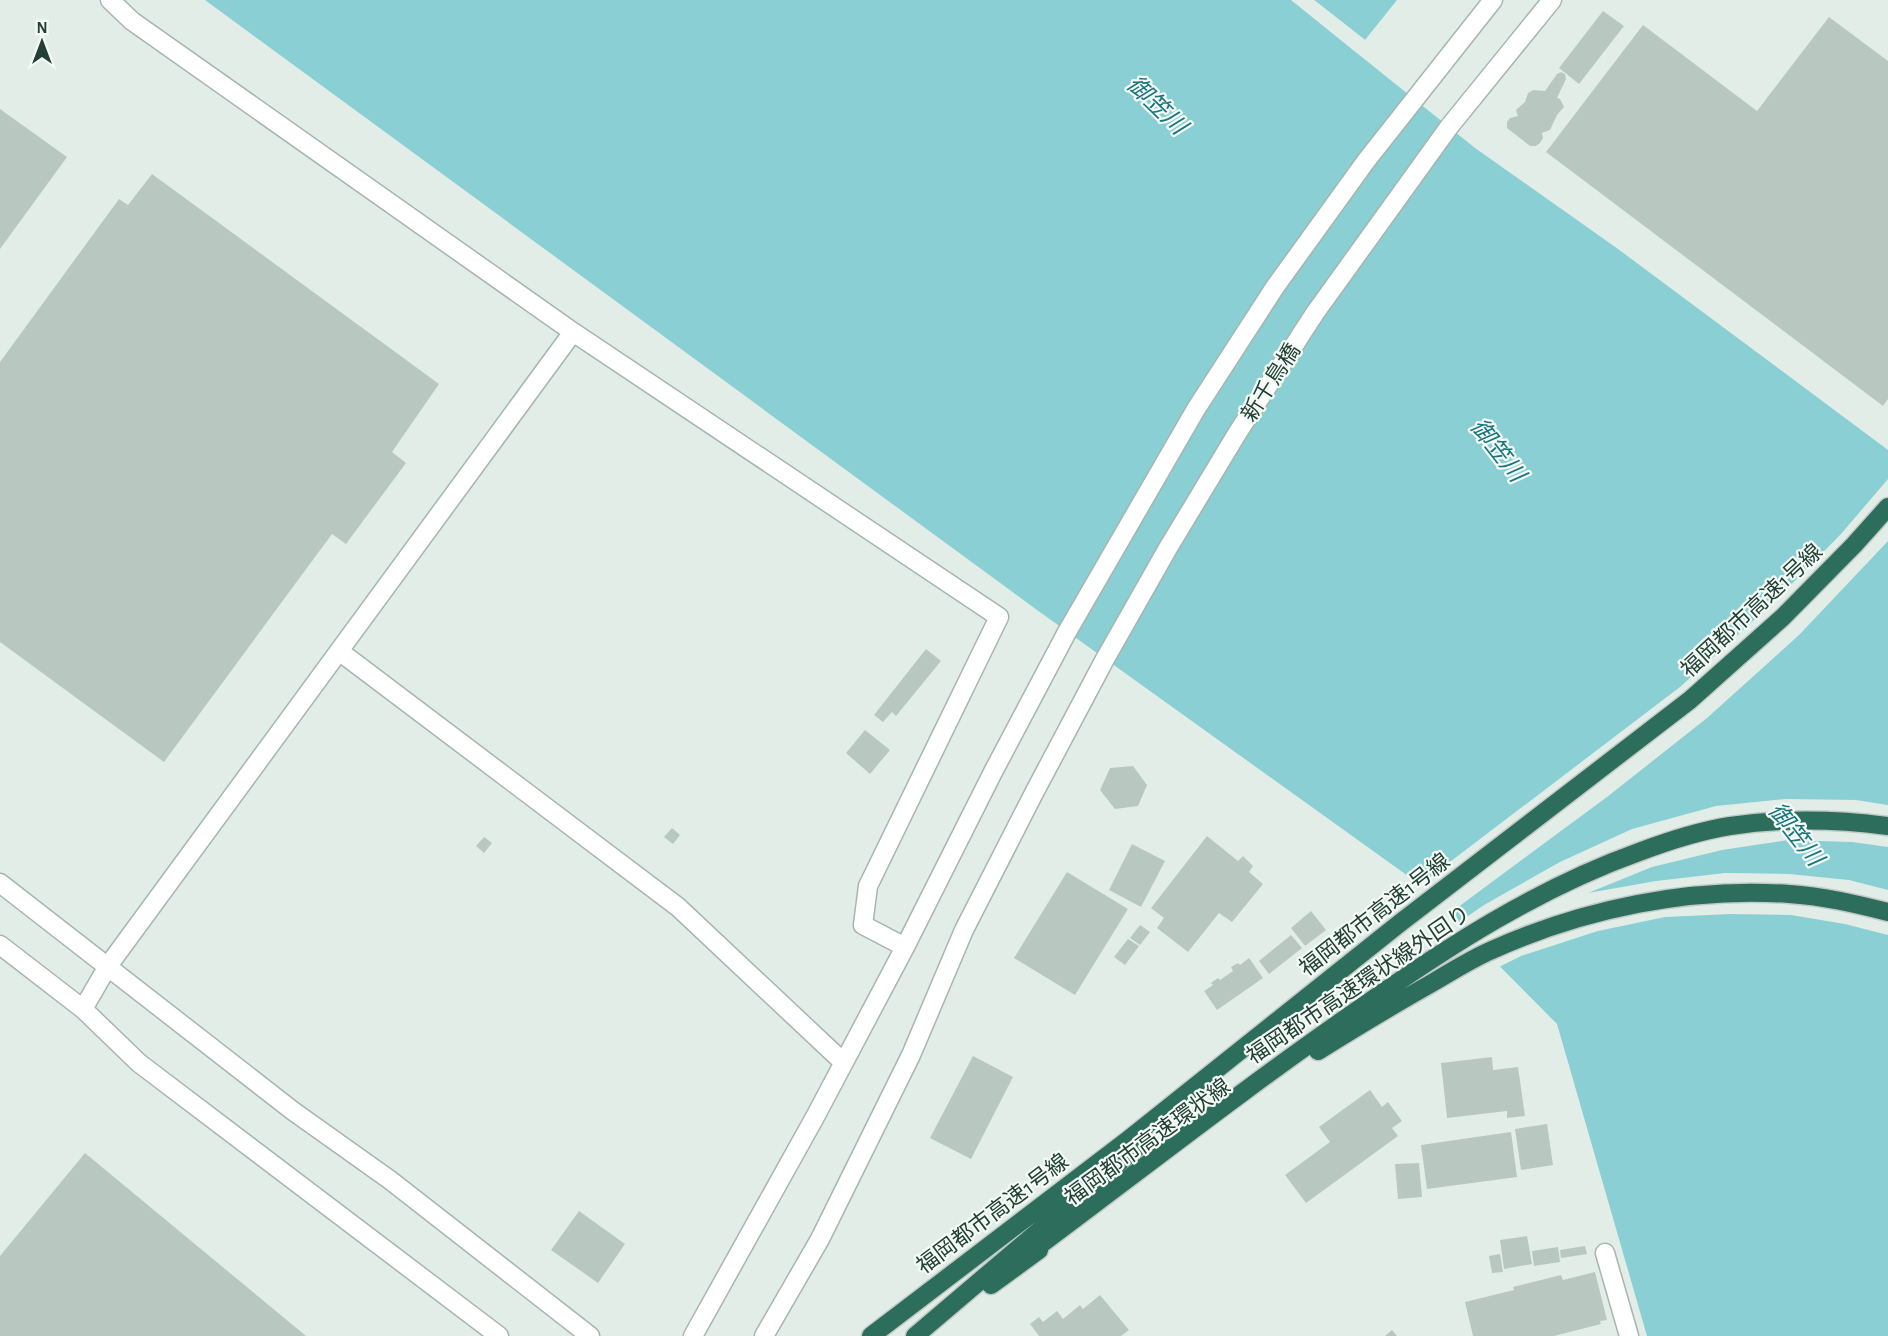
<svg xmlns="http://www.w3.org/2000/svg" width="1888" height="1336" font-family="'Alegreya Sans','Noto Sans JP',sans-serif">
  <rect width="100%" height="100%" fill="#e3ede8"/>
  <path fill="#89cfd4" d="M205,0H1291L1475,148L1618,249L1888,450V1336H1647L1557,1024L1415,881L1037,610Z
    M1314,0H1397L1365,40Z"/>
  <path fill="#e3ede8" d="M1292,0H1296L1329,26L1359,50L1357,53Z
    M1311,0H1314L1365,40L1363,42Z
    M1888,479V541L1799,635L1707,718L1607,797L1446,916L1417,887L1680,687L1774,602L1841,534Z
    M1786,799L1856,800L1888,805V847L1852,842L1788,840L1722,850L1652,867L1588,893L1656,881L1725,873L1789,874L1849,880L1888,890V935L1845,924L1791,915L1730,914L1665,917L1598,931L1521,956L1497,968L1455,925L1484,905L1560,862L1632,829L1716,806Z"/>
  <path fill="#b8c8c1" d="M1603,11L1624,26L1579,84L1559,68Z
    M1829,17L1888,61V399L1883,406L1546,152L1643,25L1757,111Z
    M1561,72L1565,74L1566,79L1557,98L1560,99L1564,107L1557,115L1550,130L1542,133L1543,138L1540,143L1536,146H1530L1507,128V122L1510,118L1518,116L1516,110L1525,102L1528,93L1533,90L1545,91L1557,74Z
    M0,109L67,157L0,249Z
    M152,174L439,384L392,452L406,463L346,544L332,534L164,762L0,642V362L119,199L128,205Z
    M926,649L941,661L896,716L892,712L883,722L874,715Z
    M865,730L890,750L870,774L846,753Z
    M1133,766L1147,785L1138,806L1115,809L1100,790L1110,768Z
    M672,828L680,835L673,844L664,837Z
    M1207,836L1238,861L1243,856L1253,866L1249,872L1263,884L1232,922L1219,913L1188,952L1157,928L1164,918L1151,908Z
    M484,837L492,843L484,853L476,846Z
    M1132,844L1165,861L1141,907L1109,890Z
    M1067,872L1128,909L1075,995L1014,958Z
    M1311,911L1326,930L1305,946L1291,928Z
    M1140,925L1150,932L1140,945L1130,938Z
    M1291,935L1302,948L1269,974L1259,961Z
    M1128,939L1139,946L1125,965L1114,957Z
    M1249,958L1263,978L1217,1010L1204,991L1213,985L1211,983L1218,978L1220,980L1233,971L1231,967L1238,963L1240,965Z
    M973,1056L1013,1077L971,1159L930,1138Z
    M1492,1057L1493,1070L1518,1067L1525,1116L1507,1118V1111L1447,1118L1441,1063Z
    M1370,1090L1382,1107L1388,1102L1402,1121L1392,1128L1398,1136L1306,1203L1285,1175L1330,1142L1319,1127Z
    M1547,1124L1553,1165L1521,1170L1515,1129Z
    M1511,1132L1517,1177L1427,1189L1421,1145Z
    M85,1153L306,1336H0V1256Z
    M1419,1163L1422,1197L1398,1199L1395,1164Z
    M579,1211L625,1244L598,1283L551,1250Z
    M1527,1236L1532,1264L1504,1269L1500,1240Z
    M1585,1246L1587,1254L1561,1258L1560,1250Z
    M1558,1247L1560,1262L1534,1266L1532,1251Z
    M1500,1254L1503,1272L1492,1273L1489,1256Z
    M1595,1272L1607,1320L1600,1321L1601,1324L1554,1336H1473L1465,1302L1514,1290L1513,1287L1561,1275L1563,1280Z
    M1100,1295L1129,1330L1121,1336H1039L1030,1324L1039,1317L1043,1322L1057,1311L1063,1319L1080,1305L1083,1309Z
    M1392,1330L1397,1336H1385Z"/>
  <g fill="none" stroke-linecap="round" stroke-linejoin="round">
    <defs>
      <path id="minor" d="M110,0L132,21L573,332L999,617L868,886L863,925L905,947
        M339,651L678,907L843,1062
        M0,883L293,1111L390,1180L590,1336
        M0,945L83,1009L139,1063L499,1336
        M83,1009L108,966L573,332
        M1605,1253L1629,1336
        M693,1336L815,1117L905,947L993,772L1067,632L1196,409L1275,287L1366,161L1493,0
        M764,1336L820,1239L911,1055L964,930L1034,793L1105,659L1168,548L1238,432L1315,313L1449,127L1552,0"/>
      <path id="highway" d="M1318,1051C1355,1028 1393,1005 1432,983C1451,972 1471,959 1492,950C1583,909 1689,887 1789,894C1823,896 1856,904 1888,912
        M1028,1254C1138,1172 1246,1087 1359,1009C1447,947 1538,888 1639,852C1668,841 1699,831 1730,826C1783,818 1835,819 1888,826
        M991,1285L1039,1250
        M871,1336L1128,1140L1400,923L1690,700L1783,617L1854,545L1888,507
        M915,1336L1141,1144"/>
    </defs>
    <use href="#minor" stroke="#a5b6af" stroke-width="21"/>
    <use href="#highway" stroke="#c1cac6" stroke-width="21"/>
    <use href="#minor" stroke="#fff" stroke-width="18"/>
    <use href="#highway" stroke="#2c6d5b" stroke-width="18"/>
  </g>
  <g text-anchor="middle" stroke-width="4.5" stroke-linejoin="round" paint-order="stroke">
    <g font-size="22" fill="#224035" stroke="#f4faf6">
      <text transform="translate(1270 382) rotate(-57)" y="8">新千鳥橋</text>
      <text transform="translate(1751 610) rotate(-43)" y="8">福岡都市高速1号線</text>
      <text transform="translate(1374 914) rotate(-38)" y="8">福岡都市高速1号線</text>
      <text transform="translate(1358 984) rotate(-34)" y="8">福岡都市高速環状線外回り</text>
      <text transform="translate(1147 1141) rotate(-36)" y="8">福岡都市高速環状線</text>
      <text transform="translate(992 1213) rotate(-37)" y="8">福岡都市高速1号線</text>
    </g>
    <g font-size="24" font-style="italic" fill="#19757e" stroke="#f4faf6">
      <text transform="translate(1157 105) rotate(44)" y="8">御笠川</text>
      <text transform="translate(1498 450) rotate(52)" y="8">御笠川</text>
      <text transform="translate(1796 834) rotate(52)" y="8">御笠川</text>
    </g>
  </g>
  <g transform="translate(42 42)" stroke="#f4faf6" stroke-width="4.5" paint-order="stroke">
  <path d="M0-4.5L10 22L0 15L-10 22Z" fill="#224035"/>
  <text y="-9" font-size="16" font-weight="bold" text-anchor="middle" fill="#224035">N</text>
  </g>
</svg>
